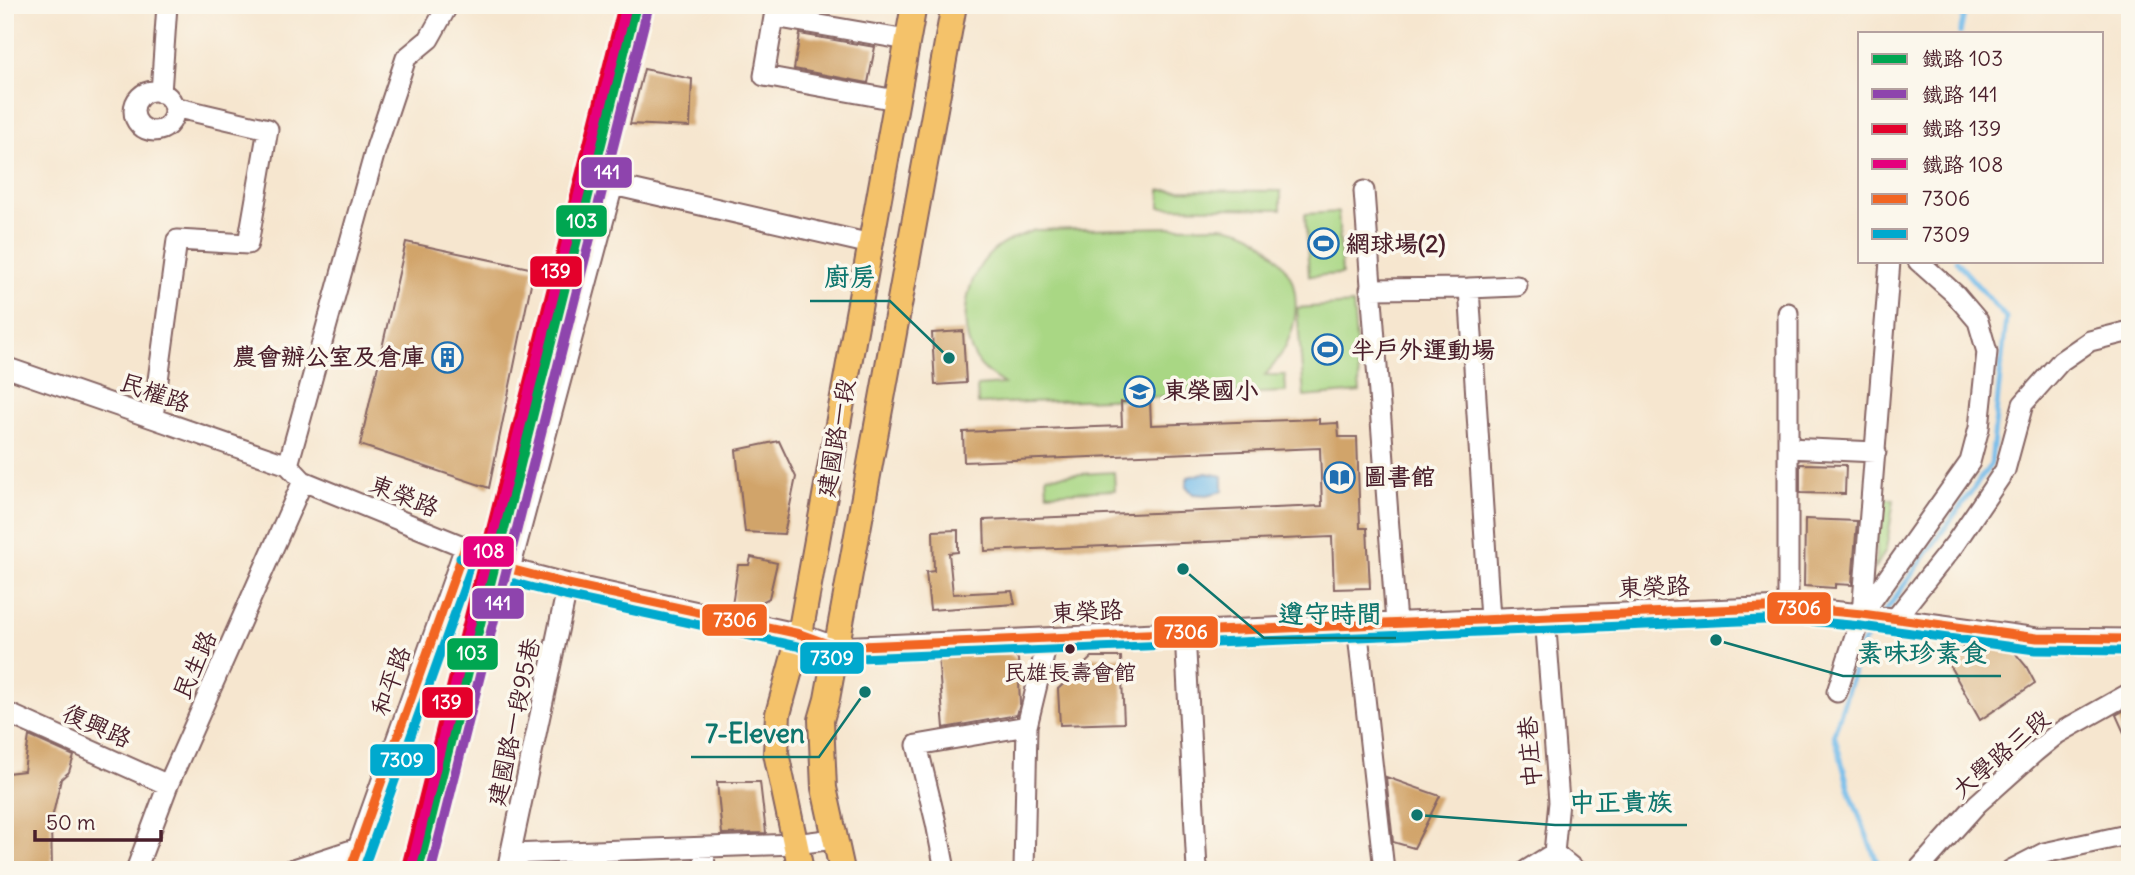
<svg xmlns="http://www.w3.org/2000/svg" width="2135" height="875" font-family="Delius,'LXGW WenKai TC',sans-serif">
  <rect width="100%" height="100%" fill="#fbf7ec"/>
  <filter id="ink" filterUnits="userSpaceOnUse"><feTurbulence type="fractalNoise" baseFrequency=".0143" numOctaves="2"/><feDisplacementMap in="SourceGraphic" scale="14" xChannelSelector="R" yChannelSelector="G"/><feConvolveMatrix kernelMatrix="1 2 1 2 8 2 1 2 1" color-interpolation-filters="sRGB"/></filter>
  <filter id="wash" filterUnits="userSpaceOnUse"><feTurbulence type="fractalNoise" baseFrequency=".00686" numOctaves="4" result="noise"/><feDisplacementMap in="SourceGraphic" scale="28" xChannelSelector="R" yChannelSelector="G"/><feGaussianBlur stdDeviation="1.57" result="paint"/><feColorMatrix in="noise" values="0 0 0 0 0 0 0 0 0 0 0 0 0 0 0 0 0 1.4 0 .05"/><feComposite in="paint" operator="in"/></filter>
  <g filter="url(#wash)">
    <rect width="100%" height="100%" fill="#f6e6cf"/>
    <path fill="#a9d784" stroke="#7a7b58" stroke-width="2" d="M1160,190L1281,191V209L1160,207Z
      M1338,212L1342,274L1309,276L1305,214Z
      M1220,226C1244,228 1260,237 1276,256C1282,264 1291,274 1293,284C1302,318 1288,351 1265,375H1285L1286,392L978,404L977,386L1004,384C994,377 983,371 976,359C957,328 965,277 992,252C1004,241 1020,235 1035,230Z
      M1353,304L1360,392L1304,397L1297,308Z
      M1114,472L1115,490L1047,493L1046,476Z
      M1880,497L1894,500L1886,550L1875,569Z"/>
    <path fill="#72bbea" stroke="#5e6d8a" stroke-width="2" d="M1206,473L1223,476V491L1207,495L1193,494L1186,486L1188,477Z"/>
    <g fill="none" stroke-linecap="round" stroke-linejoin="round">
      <path stroke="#72bbea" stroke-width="5" d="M1960,33L1966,5
        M1884,613L1991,464L2006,318L1956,261
        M1860,651L1862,645L1879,621
        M1855,667L1834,734L1850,792L1880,870"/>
    </g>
    <g id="blocks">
      <path fill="#d1a46b" d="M800,34L875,47L868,83L794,69Z
        M644,69L692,79L690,127L630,124Z
        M406,242L534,269L489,488L360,445Z
        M963,331L966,383L935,385L932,333Z
        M1150,401L1151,425L1319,419V424L1338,423L1339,437H1357L1360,528H1367L1370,588L1334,589L1332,537L985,551L984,520L1322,506L1320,448L964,462L963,432L1122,426L1121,402Z
        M779,441L796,477L784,534L745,532L736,450Z
        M1800,464L1846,465L1845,494L1800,493Z
        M1805,519L1857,521L1852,585L1835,584V588L1804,586Z
        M958,530V552L949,553L953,594L1012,591L1015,604L930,610L926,572L934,571L933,531Z
        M751,557L777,563L769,598L753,607L732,605L738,565H749Z
        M1959,641L1971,661L1989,648H2011L2026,666L2035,683L1980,720L1942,652Z
        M1009,654L1018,659L1020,704L1017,715L944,728L938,655Z
        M1092,657H1121L1124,723L1060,725L1058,689Z
        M2130,707V746L2116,715Z
        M29,736L74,756L69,772L61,779L51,823L52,870H6L7,773L24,771Z
        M1386,777L1440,796L1414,848L1393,842Z
        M717,782H760L766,833L722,834Z"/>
    </g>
  </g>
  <g filter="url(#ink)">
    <use href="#blocks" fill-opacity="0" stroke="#866564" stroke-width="2"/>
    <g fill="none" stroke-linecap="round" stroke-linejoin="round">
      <defs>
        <path id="minor" d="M134 111a20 20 0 1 1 40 0a20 20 0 1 1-40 0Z
          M161,93L167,5
          M896,100L764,76L774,17L907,40
          M1364,191L1396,623
          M1469,288L1517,286
          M1370,289L1469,288L1490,619
          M1788,313V607
          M5,367L288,465L303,481L465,547L510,569L568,584L800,634L836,647L1545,616L1788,607L1862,614L2037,638L2130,639
          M153,417L177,240L248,244L268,129L174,107
          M1788,448L1876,452
          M288,465L376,148L406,58L429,39L448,5
          M510,569L613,185L871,244
          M1863,613L1970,462L1979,428L1987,352L1978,321L1955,294L1918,261
          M1895,619L1954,545L2005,470L2023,404L2061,361L2090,341L2130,331
          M1357,625L1384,870
          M1185,632L1197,870
          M1837,692L1862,614L1890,261
          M5,712L168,785
          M704,847L705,870
          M1554,853L1575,870
          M510,854L795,844L834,839
          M136,870L168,785L303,481
          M291,870L358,848
          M350,870L465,547
          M507,870L568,584
          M945,870L936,823L917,745L1027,726L1048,639
          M1024,870L1027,726
          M1527,870L1554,853L1559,802L1545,616
          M1918,870L1977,804L2035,752L2057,734L2130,693
          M2011,870L2044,853L2122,836L2130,837"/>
        <path id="major" d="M801,870L776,753L778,714L800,634L914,5
          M842,870L824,788L821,720L827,699L954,5"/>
      </defs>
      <use href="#minor" stroke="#866564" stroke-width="23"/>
      <use href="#major" stroke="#866564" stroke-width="28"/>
      <use href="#minor" stroke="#fff" stroke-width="19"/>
      <use href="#major" stroke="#f4c26a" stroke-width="24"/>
      <defs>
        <path id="bus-1" d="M465,547L510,569L568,584L800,634L836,647L1788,607L1862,614L2037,638L2130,639
          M350,870L465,547"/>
        <path id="bus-2" d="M460,558L507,581L565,596L797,646L835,659L1788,619L1861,626L2035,650L2130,651
          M363,870L477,551"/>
      </defs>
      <use href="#bus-1" stroke="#fbf7ec" stroke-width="14"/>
      <use href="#bus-2" stroke="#fbf7ec" stroke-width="14"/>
      <use href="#bus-1" stroke="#f26522" stroke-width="9"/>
      <use href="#bus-2" stroke="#00a9ce" stroke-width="9"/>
      <defs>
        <path id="rail-1" d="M418,870L636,5"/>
        <path id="rail-2" d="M431,870L648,8"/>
        <path id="rail-3" d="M406,867L623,5"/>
        <path id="rail-4" d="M411,870L468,633L627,5"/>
      </defs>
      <use href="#rail-1" stroke="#fbf7ec" stroke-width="16"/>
      <use href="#rail-2" stroke="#fbf7ec" stroke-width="16"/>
      <use href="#rail-3" stroke="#fbf7ec" stroke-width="16"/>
      <use href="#rail-4" stroke="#fbf7ec" stroke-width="16"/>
      <use href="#rail-1" stroke="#00a651" stroke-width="10"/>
      <use href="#rail-2" stroke="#8e44ad" stroke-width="10"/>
      <use href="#rail-3" stroke="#e4002b" stroke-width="10"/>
      <use href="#rail-4" stroke="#e5007d" stroke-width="10"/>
    </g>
  </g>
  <defs>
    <symbol id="stadium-ring" viewBox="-11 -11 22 22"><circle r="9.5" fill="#fbf7ec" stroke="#1f6fb2" stroke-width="1.5"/><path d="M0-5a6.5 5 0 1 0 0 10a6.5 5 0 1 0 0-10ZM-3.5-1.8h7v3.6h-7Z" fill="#1f6fb2"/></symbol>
    <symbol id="building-ring" viewBox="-11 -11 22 22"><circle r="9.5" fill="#fbf7ec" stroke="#1f6fb2" stroke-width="1.5"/><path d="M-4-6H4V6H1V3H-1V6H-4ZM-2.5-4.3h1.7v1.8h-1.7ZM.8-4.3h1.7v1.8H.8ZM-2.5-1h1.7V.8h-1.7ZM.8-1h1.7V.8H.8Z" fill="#1f6fb2"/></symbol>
    <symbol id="school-ring" viewBox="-11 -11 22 22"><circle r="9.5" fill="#fbf7ec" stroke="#1f6fb2" stroke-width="1.5"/><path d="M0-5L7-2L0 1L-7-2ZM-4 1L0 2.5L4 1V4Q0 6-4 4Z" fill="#1f6fb2"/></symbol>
    <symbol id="library-ring" viewBox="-11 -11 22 22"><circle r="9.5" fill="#fbf7ec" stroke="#1f6fb2" stroke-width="1.5"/><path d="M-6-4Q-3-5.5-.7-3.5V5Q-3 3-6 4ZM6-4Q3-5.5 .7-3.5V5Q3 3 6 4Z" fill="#1f6fb2"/></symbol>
  </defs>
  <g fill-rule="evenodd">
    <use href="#stadium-ring" x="1306" y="226" width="35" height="35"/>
    <use href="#stadium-ring" x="1310" y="332" width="35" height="35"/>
    <use href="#building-ring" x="430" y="340" width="35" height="35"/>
    <use href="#school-ring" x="1122" y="374" width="35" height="35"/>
    <use href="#library-ring" x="1322" y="460" width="35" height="35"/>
  </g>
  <circle fill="#4a1f2b" stroke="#fbf7ec" stroke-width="2.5" cx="1070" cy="649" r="6"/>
  <g text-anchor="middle" stroke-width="7" stroke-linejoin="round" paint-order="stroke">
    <g font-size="22" fill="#4a1f2b" stroke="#fbf7ec">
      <text x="1070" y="680">民雄長壽會館</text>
    </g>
    <g font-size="24" font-weight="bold" fill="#4a1f2b" stroke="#fbf7ec" text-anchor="start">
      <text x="1346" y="252">網球場(2)</text>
      <text x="1351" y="358">半戶外運動場</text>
      <text x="425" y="365" text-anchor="end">農會辦公室及倉庫</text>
      <text x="1163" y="399">東榮國小</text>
      <text x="1363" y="485">圖書館</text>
    </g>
    <g font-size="24" fill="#4a1f2b" stroke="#fbf7ec">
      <text transform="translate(155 393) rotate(19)" y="8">民權路</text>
      <text transform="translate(836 438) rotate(-80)" y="8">建國路一段</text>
      <text transform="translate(404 496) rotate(22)" y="8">東榮路</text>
      <text transform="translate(1654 587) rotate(-2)" y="8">東榮路</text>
      <text transform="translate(1087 612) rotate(-3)" y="8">東榮路</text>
      <text transform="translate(195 665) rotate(-66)" y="8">民生路</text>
      <text transform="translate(391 681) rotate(-70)" y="8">和平路</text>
      <text transform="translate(514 722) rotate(-78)" y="8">建國路一段95巷</text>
      <text transform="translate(97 726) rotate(24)" y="8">復興路</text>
      <text transform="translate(1530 752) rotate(-94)" y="8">中庄巷</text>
      <text transform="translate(2001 754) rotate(-41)" y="8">大學路三段</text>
    </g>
  </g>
  <path fill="none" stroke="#0f766e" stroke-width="2.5" d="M949 358L890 301H810M1183 569L1264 638H1396M1716 640L1843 676H2001M865 692L819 757H691M1417 815L1555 825H1687"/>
  <g fill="#0f766e" stroke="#fbf7ec" stroke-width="2.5">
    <circle cx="949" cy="358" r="7"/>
    <circle cx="1183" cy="569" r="7"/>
    <circle cx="1716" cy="640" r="7"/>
    <circle cx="865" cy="692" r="7"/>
    <circle cx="1417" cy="815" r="7"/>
  </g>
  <g font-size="26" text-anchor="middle" font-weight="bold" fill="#0f766e" stroke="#fbf7ec" stroke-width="7" stroke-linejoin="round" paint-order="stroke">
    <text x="850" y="286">廚房</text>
    <text x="1330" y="623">遵守時間</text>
    <text x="1922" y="662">素味珍素食</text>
    <text x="755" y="743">7-Eleven</text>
    <text x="1621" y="811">中正貴族</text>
  </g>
  <g stroke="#fbf7ec" stroke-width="2.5">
    <rect x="580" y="156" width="53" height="33" rx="7" fill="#8e44ad"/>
    <rect x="555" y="204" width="53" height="34" rx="7" fill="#00a651"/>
    <rect x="529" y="255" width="54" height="33" rx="7" fill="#e4002b"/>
    <rect x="462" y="535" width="53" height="33" rx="7" fill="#e5007d"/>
    <rect x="471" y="587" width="54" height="33" rx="7" fill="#8e44ad"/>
    <rect x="1766" y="591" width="66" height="34" rx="7" fill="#f26522"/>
    <rect x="701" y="603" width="67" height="34" rx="7" fill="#f26522"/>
    <rect x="1153" y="615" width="66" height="34" rx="7" fill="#f26522"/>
    <rect x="446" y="637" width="53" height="34" rx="7" fill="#00a651"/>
    <rect x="799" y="641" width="66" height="34" rx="7" fill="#00a9ce"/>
    <rect x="421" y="686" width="53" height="33" rx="7" fill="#e4002b"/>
    <rect x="369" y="743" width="67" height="34" rx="7" fill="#00a9ce"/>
  </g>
  <g font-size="19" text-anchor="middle" font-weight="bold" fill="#fff">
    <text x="607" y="179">141</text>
    <text x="582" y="228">103</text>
    <text x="556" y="278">139</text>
    <text x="489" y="558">108</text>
    <text x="498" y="610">141</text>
    <text x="1799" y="615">7306</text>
    <text x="735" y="627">7306</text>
    <text x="1186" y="639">7306</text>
    <text x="472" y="660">103</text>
    <text x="832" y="665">7309</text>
    <text x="447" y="709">139</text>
    <text x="402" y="767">7309</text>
  </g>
  <rect width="2135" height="875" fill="none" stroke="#fbf7ec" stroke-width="28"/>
  <rect x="1858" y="32" width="245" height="231" fill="#fbf7ec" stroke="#b4a19f" stroke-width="2"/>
  <rect x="1872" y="54" width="35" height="10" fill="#00a651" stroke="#b4a19f" stroke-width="2"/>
  <text x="1922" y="66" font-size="21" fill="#4a1f2b">鐵路 103</text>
  <rect x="1872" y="89" width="35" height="10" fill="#8e44ad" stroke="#b4a19f" stroke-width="2"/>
  <text x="1922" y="102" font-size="21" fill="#4a1f2b">鐵路 141</text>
  <rect x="1872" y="124" width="35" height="10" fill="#e4002b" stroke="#b4a19f" stroke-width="2"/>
  <text x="1922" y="136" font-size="21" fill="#4a1f2b">鐵路 139</text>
  <rect x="1872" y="159" width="35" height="10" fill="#e5007d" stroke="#b4a19f" stroke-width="2"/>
  <text x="1922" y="172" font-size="21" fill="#4a1f2b">鐵路 108</text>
  <rect x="1872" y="194" width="35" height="10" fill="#f26522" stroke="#b4a19f" stroke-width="2"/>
  <text x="1922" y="206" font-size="21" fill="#4a1f2b">7306</text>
  <rect x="1872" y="229" width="35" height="10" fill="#00a9ce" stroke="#b4a19f" stroke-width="2"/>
  <text x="1922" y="242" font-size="21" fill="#4a1f2b">7309</text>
  <path d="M35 830v10h126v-10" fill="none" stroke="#4a1f2b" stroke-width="3.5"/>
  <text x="46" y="830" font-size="21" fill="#4a1f2b" stroke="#fbf7ec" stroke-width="5" paint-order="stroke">50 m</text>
</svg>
